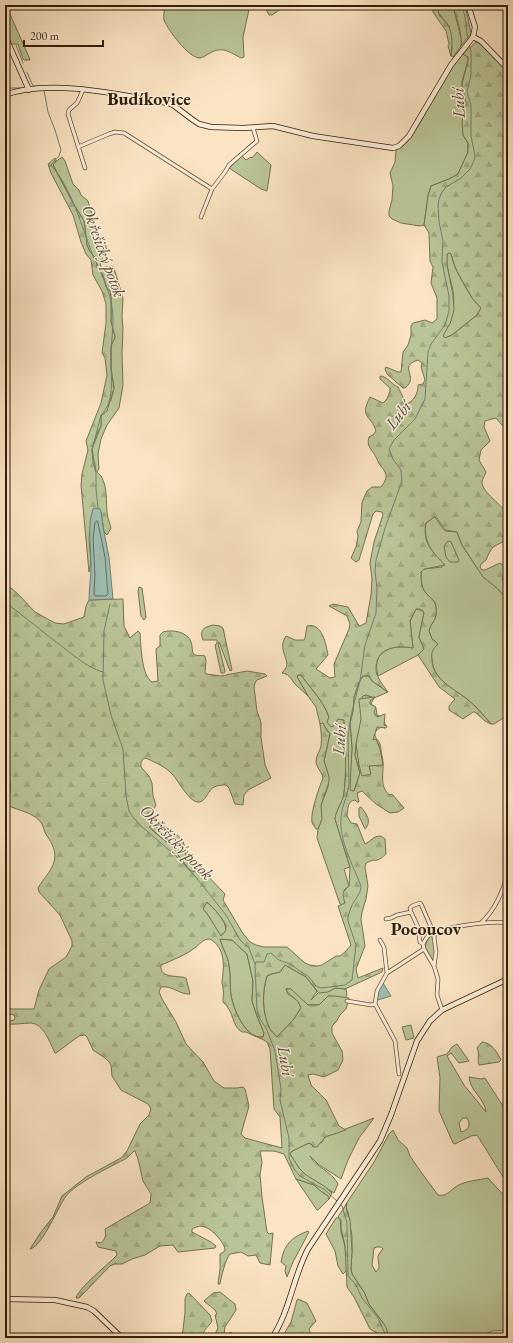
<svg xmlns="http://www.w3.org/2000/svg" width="513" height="1343" font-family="'EB Garamond',serif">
  <defs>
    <pattern id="forest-firs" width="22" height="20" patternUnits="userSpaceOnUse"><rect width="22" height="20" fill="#bac597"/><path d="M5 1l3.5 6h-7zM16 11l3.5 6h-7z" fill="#a0a981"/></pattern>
    <pattern id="park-tufts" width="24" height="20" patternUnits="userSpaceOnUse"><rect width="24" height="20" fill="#bac597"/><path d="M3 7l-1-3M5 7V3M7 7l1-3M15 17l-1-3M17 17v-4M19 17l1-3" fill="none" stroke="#a0a981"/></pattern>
  </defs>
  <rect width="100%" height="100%" fill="#fbe4c3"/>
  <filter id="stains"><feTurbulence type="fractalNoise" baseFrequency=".005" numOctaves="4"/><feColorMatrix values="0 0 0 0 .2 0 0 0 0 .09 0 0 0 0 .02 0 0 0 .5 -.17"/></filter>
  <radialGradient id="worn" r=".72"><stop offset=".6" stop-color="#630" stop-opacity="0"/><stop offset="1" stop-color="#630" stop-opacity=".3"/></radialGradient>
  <path fill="#bac597" stroke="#757250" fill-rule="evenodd" d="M5,5H6L29,57L30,60H24L23,59L18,44H11L5,31Z
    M164,5H250L243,37L244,57L241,58C230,52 222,46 210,53C206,55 203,58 199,58C188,57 168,30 164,20C163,16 165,10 164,5Z
    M264,5H287L272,15H269Z
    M440,5H452L454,10L462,42L461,46L453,57L451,56L452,48L449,26L438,12Z
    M463,54L468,57V61L462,81V91L466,103L463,135L468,143V152L458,174L449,179L431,186L428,196L424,225L420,226L401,223L392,219L389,216V211L392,200L393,186L390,173L395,162L396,150C413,143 428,106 438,90C444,78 452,67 460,56Z
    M257,152L271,165L267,191L261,189L229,168L242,156L246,160L251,157L252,158Z
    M62,157L65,161L73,184L79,190L81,195L88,201L98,234C106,240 111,255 100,260L101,268L111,266L114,268L123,298L122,317L123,329L122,354L123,385L119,408L107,425L101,439L98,454L99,469L96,473L92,449L101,426V416L111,400L114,388L111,369V346L115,337L111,322V299L110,291L106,287L103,275L97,268V263L90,252L87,245L84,221L73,203L53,165L54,163Z
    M449,253L451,254L455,267L460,277L472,298L481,308L477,315L452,335L445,338L442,336C454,319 457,299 450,279C448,270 446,263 447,254Z
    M434,517C439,520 441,529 446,531C450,532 453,531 457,532L462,545L479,571L498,589L508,601V712L504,711L505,713H508V715L494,724H491C484,716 476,706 467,699C453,688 433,680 432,659C431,653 431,649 436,646V642L432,639L429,631C430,624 435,622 436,615C437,600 434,602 426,593C421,588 421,579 421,572L424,569L442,567C433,551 423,542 426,523Z
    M416,609L423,611L424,613L419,637L424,649L418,655L378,676C371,651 391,644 413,648L410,621Z
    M298,675H301C311,689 323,700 329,717L327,722L338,719L344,720C345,743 347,769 344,793C343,802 336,810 335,819L350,867L344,869L349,886L344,890L345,903L343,905L340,904L317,838L318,829L320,824L321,805L328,787V773L324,761L330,734L323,724H320L316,707L308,696L297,677Z
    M363,676H369L372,681L388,692L374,698L366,695L363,696L362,716L356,746L355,755L360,773L354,791H350L349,787L352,748L350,723L353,711L354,697L359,682Z
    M152,824L166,835L182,845L184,852L196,865L194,872H191L182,860L172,847L149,827Z
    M206,902C214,907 227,922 226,931L220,936L208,915L203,909Z
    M431,936L433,938L436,952L433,962C427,952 421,946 431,936Z
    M220,939L232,940L247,954L253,981L252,1001L257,1016L264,1033L263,1037C247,1040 235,1012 232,1000C229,988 231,977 229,966C228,956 222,948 220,939Z
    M285,965L306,977L317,991L311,1000L319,992L330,991L335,988L346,989L347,995L345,998L328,996L319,1005H307L291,989H286L288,994L298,1001L301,1008L294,1019L277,1037C275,1034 270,1031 269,1027C262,1012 262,992 267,976L271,974L280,972Z
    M411,1025L414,1038L406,1040L402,1027Z
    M457,1044L469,1061L459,1063L451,1053L447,1056L464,1085L486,1112C485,1099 470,1091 469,1077L481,1079L485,1078L508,1114V1185L477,1135L471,1136L455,1144L453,1143L439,1111L440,1078L437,1057L447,1054L452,1047ZM463,1118H467C471,1125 469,1130 461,1132L459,1123Z
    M374,1118L359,1138L348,1160L341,1179L318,1164L310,1156C316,1168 331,1170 338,1184L334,1193L306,1175L299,1168L290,1154L292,1151L309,1143L311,1144L313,1147L322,1142L325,1137Z
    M393,1130L398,1140L407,1148L410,1156L421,1172L438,1195C447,1197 450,1190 457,1186C465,1181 479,1180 488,1178L508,1200V1330L492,1331L476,1338H389L384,1324L369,1304L364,1292L352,1274L351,1269L352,1251V1237L348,1212L346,1208V1204L374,1162L389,1134ZM377,1247H381L383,1249C375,1257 379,1258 379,1268L376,1272L372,1265L374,1248Z
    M296,1179L314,1185L322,1192L328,1196L329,1199L318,1210H317Z
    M336,1218H340L341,1232L345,1246L347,1270L343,1274L338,1266L335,1251L326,1234Z
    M308,1231L309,1232L293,1262L287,1277L285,1271L286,1266L281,1262C284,1244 292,1237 308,1231Z"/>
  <path fill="url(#forest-firs)" stroke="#757250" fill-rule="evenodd" d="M434,5H440C435,18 444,17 449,27C453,36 452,47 451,56L448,46L449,44L446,31L433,12Z
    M452,5H465L471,33L461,46C463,38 456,13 452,5Z
    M476,42L481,44L508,71V137L506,140L508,151V432L496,418L485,421L484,427L490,441L481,450L479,460L486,472C485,475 483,478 482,481C481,493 504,505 508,516C510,522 508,532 508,539L493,547L489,553L486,560L481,564L480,567L482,570H485L500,563L508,568V575L503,577L502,580L508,587V601L498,589L483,577L468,554L462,545L457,532L445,530L437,518L434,517L426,523C422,543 432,551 445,565L424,569L421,572C421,579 421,588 426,593C434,602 437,601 436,615C435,622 430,624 429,631L432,639L438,644C432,650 431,652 432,661C433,679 454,689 467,699C476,706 483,715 491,724L485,721L475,712H473L463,719L449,710V706L455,699L439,687L418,655L424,649L419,637L424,613L423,611L420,609H416L410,621L413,648C398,645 377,647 376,667C375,676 383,685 388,692L372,681L369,676H363L359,682L354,697L353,711L350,723L352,748L350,790L354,791L360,773L355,755L356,746L362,720L360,702L363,696L366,695L374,698L371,704L376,708L377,715L383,718L386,727L385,728L382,727C379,728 376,730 375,733C374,738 379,740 380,744C381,747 381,752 382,756C386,769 377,786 390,795L392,794L404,808L398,812L390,813L376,804L362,791L357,793L359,802H357L355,800C347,801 348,809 347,816L351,823L357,824L365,844C371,841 373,836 381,836L385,839L386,854C383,857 377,862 373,860L366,863L365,867L368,886L366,899L362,912L361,919L365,946L356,969L358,978L383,968L382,972L345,989L335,988L328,992L319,993L306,977L285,965L280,972L271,974L267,976C262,992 262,1012 269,1027C270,1031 275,1034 277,1037L294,1019L301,1008C297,996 290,998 286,989H291L308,1005H319L328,996H335L349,998L346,1009L340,1015L336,1022L332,1026V1033L342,1051L343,1060L338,1070L324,1077L313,1074L308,1075L311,1085L326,1100L339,1126L346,1130L325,1137L317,1147H314L311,1144L309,1143L292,1151L290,1154L299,1168L306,1175L324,1186L332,1193L329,1199L328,1196L322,1192L314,1185L296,1179L284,1154L274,1151H260L262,1162L260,1175L262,1197L267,1232L269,1234L273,1233L270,1265L260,1263L256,1255L248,1256L241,1252L230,1254C226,1258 221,1277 220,1284H218L220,1269V1254L225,1251C226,1244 212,1229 205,1227C200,1225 196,1227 192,1229V1232L211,1242L216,1246L215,1248L178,1252L173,1245L160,1246L145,1255L132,1259L122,1264H115L110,1266L79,1298H76C79,1287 108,1265 117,1255L116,1251L98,1247L96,1242L101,1243C106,1238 106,1235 105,1229L150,1203L151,1194L143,1181L138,1159L135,1151H134L127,1158C112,1166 76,1183 66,1196C58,1207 42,1247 30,1249L41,1232L53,1217L62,1196L86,1177L121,1158L127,1151L140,1124L149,1115L151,1109L148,1104L121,1090L112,1076L111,1065L109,1062L105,1058L93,1050L87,1037L85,1035L79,1036L56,1053H55C50,1043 44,1024 31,1023C23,1023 14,1025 5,1024V1022L14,1020L15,1018L14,1015L5,1013V1011L10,1009H34L39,990L49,969L66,957L72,946V941L60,915L39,892L38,888C43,879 51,872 54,862C57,852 52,843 47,836C44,832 44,828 42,824C35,812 18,811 7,805C8,795 15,782 5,774V583L17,593L35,612L55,623L64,624L84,617L86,606L89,600L123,599L124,626L130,638L138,631L140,633C141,645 141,675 152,682L158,681L156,649L160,646V635L163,632C172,629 188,632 191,642C193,646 191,653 195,655C198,656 202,655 205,656L206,661L205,672L206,674L221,676L247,671L265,674L267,676L257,680L255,683L254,687L257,711L261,722V737L265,765L271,778L248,790L244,795L243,805L235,804L229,788L226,785C205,784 210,800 199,802C193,803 186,793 183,789C179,784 176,778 172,774C166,767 156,763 148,759L144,758L141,762V767L149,776L152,783L153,796L156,805L151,814C157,826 174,829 182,840C184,843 184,845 185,848C187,852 191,856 193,859C202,871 214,882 225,894L223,900L242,932L250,942L256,945L264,947H287L305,963L310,965L317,966L322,965L336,956H340L346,951L351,945L338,906L345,903C342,894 342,892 349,886L350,867L335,819C336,810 343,802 344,793C347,769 345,744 344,720L338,719L334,726L331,727L327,722L329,717C323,700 311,689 301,675H298L297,677L308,696C304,692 300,689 297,686C291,681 291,674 282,673C283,671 285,670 286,668C290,659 277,649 286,636L295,640H304L305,638L307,626C322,622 326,644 328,655L316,669L330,678L335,677L334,664L349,629L350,624L347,616L329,606L333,604L348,607L358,624L360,626L366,623L371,595L372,579L370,563L374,542L383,515L382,512L376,511L373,514L359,560L356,562L351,558L356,547L358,536L357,531L361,522L362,502L367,491L372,487H381C388,478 388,474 380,465C378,463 378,460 376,457C372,449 366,447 369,437L373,435L376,431C371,414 359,419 370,397L383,403L387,399L390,391V388L380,379V376C387,376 391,384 398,387L403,397V403L405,405C414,401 418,394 418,385L423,384L425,380L421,367L422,363L418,360C397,367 420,376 405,388H403L387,374L385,369L386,367L398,372H401L403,352L408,345L411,335V326L413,323L425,320L432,323L437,319V298L431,283L433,267L430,261L429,233L424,225L428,196L431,186L449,179L458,174L468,152V143L463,135L462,122L466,103L462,84L468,61V57L463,54ZM449,253L451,254L455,267L460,277L472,298L481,308L477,315L452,335L445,338L443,336L449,325L450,324L454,310L453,295L447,265V254ZM153,824L166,835L182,845L184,852L196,865L194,872C185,869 179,856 173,848C166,840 156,835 149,827ZM207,902C212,906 226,921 226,928C226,932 223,934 221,936L208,915L203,909ZM210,939C226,948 224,967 222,982C222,986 223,985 223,989C224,993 223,998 223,1002C234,1011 232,1027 242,1032H246L264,1040L267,1042L270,1049L274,1109L280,1117L282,1148L245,1138L241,1134L249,1106L245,1089L243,1087L237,1088H224L214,1081L203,1062L186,1044L176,1022L162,999L159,992L161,987C172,985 180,995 190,994L186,978C178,975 159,979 161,965C173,960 186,955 196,947C201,943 203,939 210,939ZM220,939L232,940L247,954L253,981L252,1001L257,1016L264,1033L263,1037C247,1040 235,1012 232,1000C229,988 231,977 229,966C228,956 222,948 220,939Z
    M55,158L56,161L53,165L73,203L84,221L87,245L90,252L96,258L97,268L103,275L106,287L110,291L111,299V322L115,337L111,346V369L114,388L107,411L101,416V426L96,436L92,449L93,460L95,463V471C108,477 106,500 107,512C107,517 110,523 111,528L107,535L104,532L101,512L92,514L89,538L91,563L89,572L81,485L82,474L88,450L86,441L101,403L107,375L105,358L102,353L106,323V304L102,291L93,275L91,260L86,254L81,242L73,215L51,173L48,164Z
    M448,541L451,542L459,560L458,562H450L446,557L444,546Z
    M139,587L142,588L146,617L144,620L141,616L138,591Z
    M213,625L220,626L223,628L232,670L230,671L219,642L218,643L225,671L224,673H221L215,645L217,643V640H203C199,630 204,627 213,625Z
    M323,723L327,731L330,733L324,761L329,777V782L321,805L322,819L318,829H316C315,827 313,825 312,823C310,813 319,788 323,778C322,772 316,767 316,761C316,756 320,751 321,746C322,738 321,731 320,724Z
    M361,807C367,815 372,821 365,829L359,816V808Z
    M482,1042C492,1043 497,1052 501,1060L499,1062L479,1065C477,1059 480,1054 477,1048Z
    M347,1203L346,1208L350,1220L352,1251L351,1269L352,1274L364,1292L369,1304L386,1327L389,1338H379L377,1333L370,1329L354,1297L347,1287L345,1246L341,1228V1220L338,1217Z
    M220,1292L235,1304L236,1310L225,1327L224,1334L226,1336L231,1332L232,1336L230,1338H213L218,1328L215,1315L217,1314L215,1310L204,1301L213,1293Z
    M189,1293L210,1315L212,1321C209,1327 201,1330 204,1338H182L185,1313V1299L187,1294Z
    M298,1299L307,1303L316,1321L309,1329L312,1338H303L284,1334L291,1322L297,1300Z"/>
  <path fill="url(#park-tufts)" stroke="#757250" d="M375,697L370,701V704L376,707L374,712L377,717L385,714L384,725L387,726L386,728L377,727L373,740L376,739L380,749L383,765L369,766L371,774L362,776L359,765L356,744L361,719L359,700V699Z"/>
  <path fill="#9fbfb2" stroke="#737f6e" d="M95,508L100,509L101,512L104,532L109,557L113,599L89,600C89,588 91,577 91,565C91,546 87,528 93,509Z
    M383,983L391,996L378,1000L377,998L379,989Z"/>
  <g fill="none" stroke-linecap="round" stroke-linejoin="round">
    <path stroke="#686f5e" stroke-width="1" d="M97,521L98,523L105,557L108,594L106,596H95L94,594L95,575L93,538L95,523Z"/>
    <path stroke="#737f6e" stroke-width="1" d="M462,5L465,17L468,40
      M16,45L23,63
      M27,72L32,84L35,87
      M5,87L6,88
      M10,88H21
      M44,90L48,112L55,130L61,150L59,156L51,165C73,191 81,225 93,256C101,273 109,288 112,307C115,326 110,344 111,362C111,379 115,401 101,415L92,450L93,463L96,470V489L98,508
      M5,602C25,617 44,633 64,648C76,657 88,668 103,672
      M110,604L104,631L103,680L111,715L123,749L126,796L129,811L133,817L141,826L176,856L195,876L226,915L240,940L249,948L255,964
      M338,1202L325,1190L300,1176L294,1169L289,1158V1138L280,1100L281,1089L275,1051L266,1028L260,1019L257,1011L255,965L256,962H264L267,954L271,953L279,960L290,964L309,977L316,986L321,988L345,985L352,980L356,945L348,921V916L352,905L360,892L361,886C353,865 339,841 341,817C342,805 348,795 349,784L348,737L351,715L360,681L365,645L376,613L377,588L375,571L376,560L385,528L402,481L401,470L393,459L389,449L394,440L415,419L425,399L428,352L431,344L445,325L449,311V296L442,262L443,241L439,222L438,206L439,199L442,192L446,187L461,178L470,169L474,161L475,156L471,136V105L467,92L471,75V51L469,45
      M340,1204L342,1206L347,1223L348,1276L356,1285L362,1298L378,1318L387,1338"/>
    <defs>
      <path id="street" d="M83,90L77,103L69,110L68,114L85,168
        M78,147L109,134L115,132L124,133L212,189
        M201,217L212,189L225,172L229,165L257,141L253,128
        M411,912L410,908L412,906L420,903L421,904L431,927L435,933L434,937L436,952L434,966
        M386,919L391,918L397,915L411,912L418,927L420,942L423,944
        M481,923C496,909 502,892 508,874
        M380,940L384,947L387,973
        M347,1001L371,1005L375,1004
        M442,1010L437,995L438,979L434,966L424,949L423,944C424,942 426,938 428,936C440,927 493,920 508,923
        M399,1074L395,1041L375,1004L377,991L387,973L424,949"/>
      <path id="secondary" d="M5,36L29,90
        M473,37L481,41L508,69
        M5,95C49,78 122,95 168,103L173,105L193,120L199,124L211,127L243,128L273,126L313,136L393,148L399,146L409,136L451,65L473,37L475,27L468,5
        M5,1299L55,1300L87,1307L94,1311L122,1338
        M272,1338C290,1311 293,1277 308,1249L380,1141L391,1115L417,1041L430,1021L442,1010L508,979"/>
    </defs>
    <use href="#street" stroke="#635038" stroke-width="4.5"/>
    <use href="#secondary" stroke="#301f09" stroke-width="6"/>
    <use href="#street" stroke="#fcedd8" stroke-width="3"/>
    <use href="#secondary" stroke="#fcedd8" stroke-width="4.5"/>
  </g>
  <g text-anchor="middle" stroke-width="3" stroke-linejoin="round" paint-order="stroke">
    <g font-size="17" font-style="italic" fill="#514f3c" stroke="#fcedd8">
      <text transform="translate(458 103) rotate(-93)" y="6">Lubí</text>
      <text transform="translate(104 251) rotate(70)" y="6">Okřešický potok</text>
      <text transform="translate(398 415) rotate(-52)" y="6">Lubí</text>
      <text transform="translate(339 740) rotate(-86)" y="6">Lubí</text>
      <text transform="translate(177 842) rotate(46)" y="6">Okřešický potok</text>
      <text transform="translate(286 1061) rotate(80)" y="6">Lubí</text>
    </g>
    <g font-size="18" font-weight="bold" fill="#301f09" stroke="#fcedd8">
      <text x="149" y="105">Budíkovice</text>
      <text x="426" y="935">Pocoucov</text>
    </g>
  </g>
  <rect width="513" height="1343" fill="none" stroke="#fbe4c3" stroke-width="20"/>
  <rect x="6" y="6" width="501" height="1331" fill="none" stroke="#301f09" stroke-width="2"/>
  <rect x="10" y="10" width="493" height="1323" fill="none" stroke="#301f09"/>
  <path d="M24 40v6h79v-6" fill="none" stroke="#301f09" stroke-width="2"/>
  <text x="30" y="40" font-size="12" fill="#301f09" stroke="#fcedd8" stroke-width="3" paint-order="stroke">200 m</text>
  <rect width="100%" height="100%" filter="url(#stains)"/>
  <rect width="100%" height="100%" fill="url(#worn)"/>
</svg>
